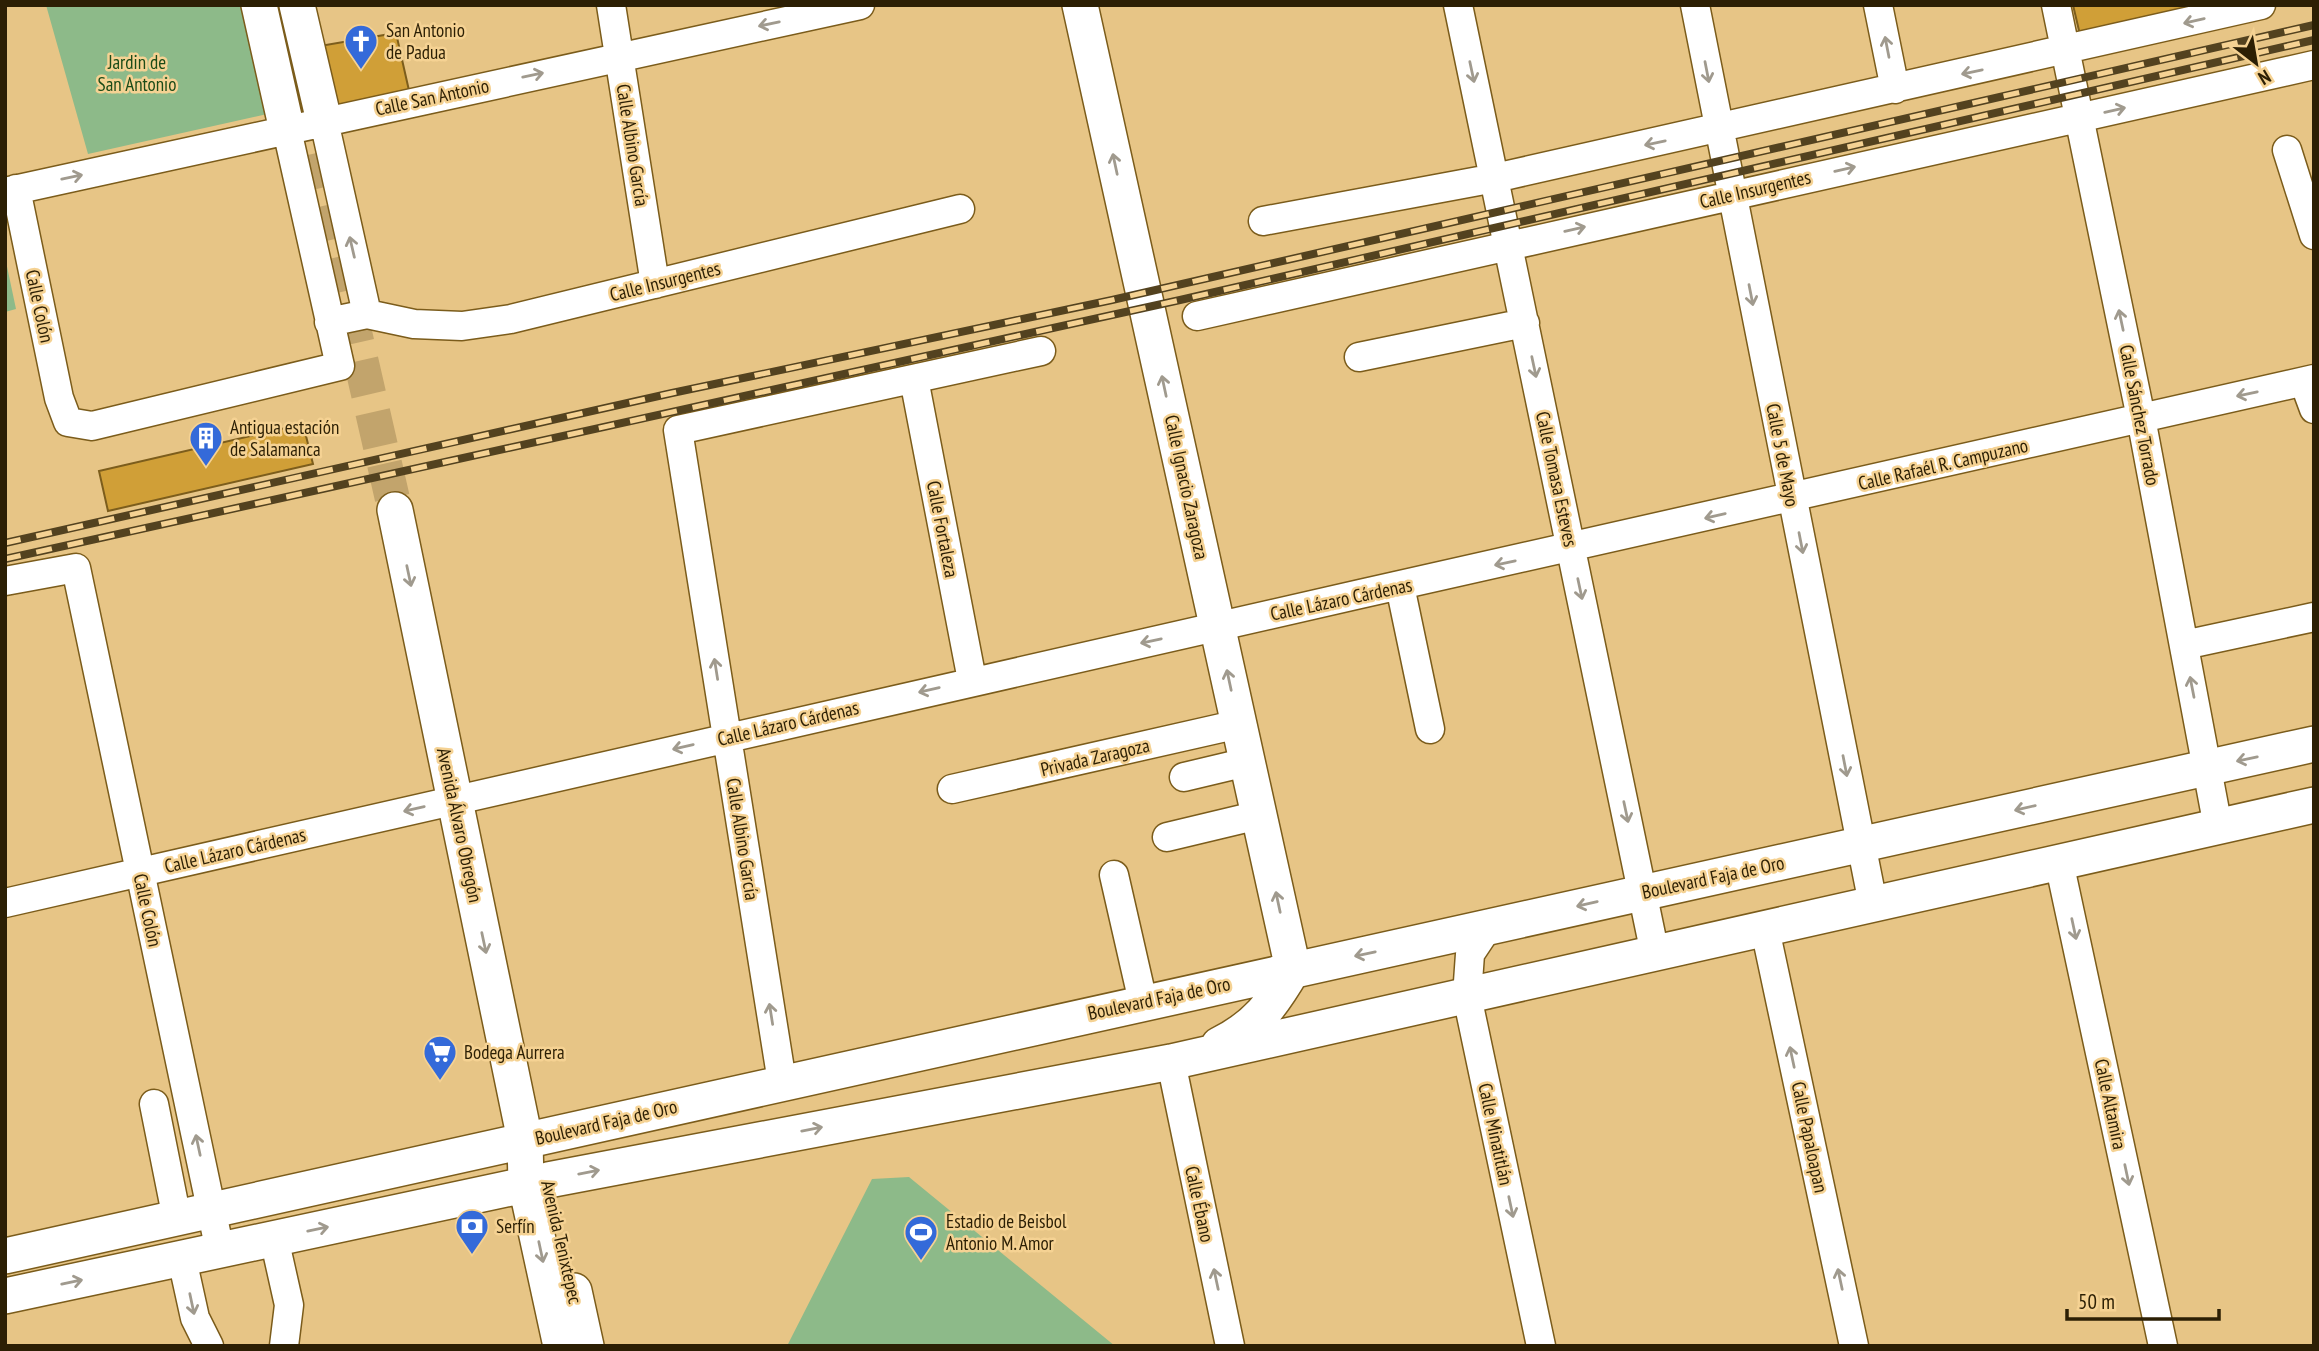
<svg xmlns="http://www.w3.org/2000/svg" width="2319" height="1351" font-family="'PT Sans Narrow',sans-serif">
  <rect width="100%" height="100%" fill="#e7c586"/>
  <path fill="#8dba89" d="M46,5H252L276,112L88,154Z
    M5,257L16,309L5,312Z
    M909,1177L1115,1346H787L872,1179Z"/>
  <path fill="#d09f37" stroke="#7c5d1c" stroke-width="2" d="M2073,5H2219L2081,39Z
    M396,33L410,95L325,109L314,47Z
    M303,424L313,464L108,511L99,471Z"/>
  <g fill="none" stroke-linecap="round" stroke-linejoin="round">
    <path stroke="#c2a46c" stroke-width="35" stroke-dasharray="35 18" stroke-linecap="butt" d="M302,102L395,510"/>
    <defs>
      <path id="minor" d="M611,5L655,284
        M1458,5L1655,954
        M1695,5L1873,904
        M1878,5L1895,89
        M2056,5L2141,418L2218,827
        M324,121L367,314
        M2287,150L2314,235
        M16,189L59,398L68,422L92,426L340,366L287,130
        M5,192L860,5
        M1263,221L1495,178L2261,5
        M1197,316L2314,65
        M329,322L367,314L414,324L462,326L511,319L960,209
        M1359,357L1525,323
        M914,379L972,680
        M2304,382L2314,409
        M5,581L76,568L220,1251
        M1400,586L1430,729
        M2184,645L2314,617
        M1184,777L1247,762
        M952,789L1239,724
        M1167,837L1259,815
        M2059,862L2163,1346
        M1114,875L1143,1002
        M5,903C774,726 1544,552 2314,379
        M1488,927L1470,954L1467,996L1541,1346
        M1765,929L1854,1346
        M1171,1062L1230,1346
        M782,1082L678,430L1041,351
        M154,1104L177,1219
        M274,1238L289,1305L284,1346
        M182,1259L195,1318L209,1346"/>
      <path id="major" d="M259,5L287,130
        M297,5L324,121
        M1080,5L1293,969C1272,1005 1257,1026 1219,1045
        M395,510L525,1140L526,1185L561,1346
        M5,1256L2314,744
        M574,1291L586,1346
        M5,1296L548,1180L1171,1062L2314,805"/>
    </defs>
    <use href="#minor" stroke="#7b5c1b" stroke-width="31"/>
    <use href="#major" stroke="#7b5c1b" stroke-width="38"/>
    <use href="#minor" stroke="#fff" stroke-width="28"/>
    <use href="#major" stroke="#fff" stroke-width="35"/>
    <defs>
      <path id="rail" d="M5,543L672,393L1112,300L2314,25
        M5,559L1180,300L2314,40"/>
    </defs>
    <use href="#rail" stroke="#53421f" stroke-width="8"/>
    <use href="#rail" stroke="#f5d293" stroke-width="5" stroke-dasharray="16" stroke-linecap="butt"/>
  </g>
  <defs><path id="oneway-shaft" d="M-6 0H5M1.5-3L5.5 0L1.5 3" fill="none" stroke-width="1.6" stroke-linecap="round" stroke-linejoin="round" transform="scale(1.75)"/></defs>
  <g stroke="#a09a8e">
    <use href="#oneway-shaft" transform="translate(2194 21) rotate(167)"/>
    <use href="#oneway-shaft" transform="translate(769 24) rotate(168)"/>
    <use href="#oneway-shaft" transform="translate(1887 47) rotate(-101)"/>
    <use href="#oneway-shaft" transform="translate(1472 72) rotate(78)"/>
    <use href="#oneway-shaft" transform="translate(1707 72) rotate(79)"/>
    <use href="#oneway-shaft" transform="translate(1972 72) rotate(168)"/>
    <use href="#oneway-shaft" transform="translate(533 75) rotate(-12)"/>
    <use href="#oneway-shaft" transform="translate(2115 110) rotate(-13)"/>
    <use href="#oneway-shaft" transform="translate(1655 143) rotate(168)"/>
    <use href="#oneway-shaft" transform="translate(1115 164) rotate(-102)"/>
    <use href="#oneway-shaft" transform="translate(1845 169) rotate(-13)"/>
    <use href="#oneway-shaft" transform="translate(72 177) rotate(-12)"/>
    <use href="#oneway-shaft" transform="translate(1575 229) rotate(-13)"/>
    <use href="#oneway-shaft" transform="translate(352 247) rotate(-103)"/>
    <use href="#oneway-shaft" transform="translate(1751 295) rotate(79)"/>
    <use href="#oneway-shaft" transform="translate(2121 320) rotate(-102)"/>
    <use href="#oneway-shaft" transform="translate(1534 367) rotate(78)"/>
    <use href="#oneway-shaft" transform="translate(1164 386) rotate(-102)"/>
    <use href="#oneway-shaft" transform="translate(2247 394) rotate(168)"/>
    <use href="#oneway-shaft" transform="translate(1715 516) rotate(167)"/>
    <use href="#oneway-shaft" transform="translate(1801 543) rotate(79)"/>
    <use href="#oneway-shaft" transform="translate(1505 563) rotate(168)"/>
    <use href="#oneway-shaft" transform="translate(409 576) rotate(78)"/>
    <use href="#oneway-shaft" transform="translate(1580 589) rotate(78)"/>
    <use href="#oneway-shaft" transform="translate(1151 641) rotate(168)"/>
    <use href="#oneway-shaft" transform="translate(716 669) rotate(-99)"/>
    <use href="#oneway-shaft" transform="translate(1229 680) rotate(-102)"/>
    <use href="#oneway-shaft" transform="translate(2192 687) rotate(-101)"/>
    <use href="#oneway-shaft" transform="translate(929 690) rotate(167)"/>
    <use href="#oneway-shaft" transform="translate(683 747) rotate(167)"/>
    <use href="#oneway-shaft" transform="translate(2247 759) rotate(168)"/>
    <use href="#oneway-shaft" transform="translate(1845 766) rotate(79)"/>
    <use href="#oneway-shaft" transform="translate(2025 808) rotate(167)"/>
    <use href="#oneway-shaft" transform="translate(414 809) rotate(167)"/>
    <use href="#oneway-shaft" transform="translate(1626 812) rotate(78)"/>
    <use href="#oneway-shaft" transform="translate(1278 902) rotate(-102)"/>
    <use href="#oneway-shaft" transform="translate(1587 904) rotate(167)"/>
    <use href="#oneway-shaft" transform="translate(2074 929) rotate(78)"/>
    <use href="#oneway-shaft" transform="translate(484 943) rotate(78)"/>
    <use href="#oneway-shaft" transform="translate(1365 954) rotate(168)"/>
    <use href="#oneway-shaft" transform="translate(771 1014) rotate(-99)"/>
    <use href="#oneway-shaft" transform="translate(1792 1057) rotate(-102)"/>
    <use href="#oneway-shaft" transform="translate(812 1129) rotate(-11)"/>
    <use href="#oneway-shaft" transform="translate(198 1145) rotate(-102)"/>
    <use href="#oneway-shaft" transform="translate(589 1172) rotate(-11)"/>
    <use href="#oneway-shaft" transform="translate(2127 1175) rotate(78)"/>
    <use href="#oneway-shaft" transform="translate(1511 1207) rotate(78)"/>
    <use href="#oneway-shaft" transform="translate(318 1229) rotate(-12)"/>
    <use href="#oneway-shaft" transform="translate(541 1252) rotate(78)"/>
    <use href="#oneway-shaft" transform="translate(1216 1279) rotate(-102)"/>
    <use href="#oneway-shaft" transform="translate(1840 1279) rotate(-102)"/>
    <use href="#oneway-shaft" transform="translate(72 1282) rotate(-12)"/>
    <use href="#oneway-shaft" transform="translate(192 1304) rotate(78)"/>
  </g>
  <defs>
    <symbol id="church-pin" viewBox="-11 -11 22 30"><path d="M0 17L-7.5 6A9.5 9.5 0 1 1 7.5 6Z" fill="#346ad9" stroke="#f5d293"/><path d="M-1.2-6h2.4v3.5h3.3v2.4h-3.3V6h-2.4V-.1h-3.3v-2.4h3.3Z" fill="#fff"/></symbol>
    <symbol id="building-pin" viewBox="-11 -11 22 30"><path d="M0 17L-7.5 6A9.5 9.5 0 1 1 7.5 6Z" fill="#346ad9" stroke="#f5d293"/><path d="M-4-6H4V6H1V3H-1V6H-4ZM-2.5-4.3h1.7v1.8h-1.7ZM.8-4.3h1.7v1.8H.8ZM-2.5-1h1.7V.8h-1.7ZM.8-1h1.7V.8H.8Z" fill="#fff"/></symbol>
    <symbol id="supermarket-pin" viewBox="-11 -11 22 30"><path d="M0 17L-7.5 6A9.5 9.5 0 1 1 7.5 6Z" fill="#346ad9" stroke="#f5d293"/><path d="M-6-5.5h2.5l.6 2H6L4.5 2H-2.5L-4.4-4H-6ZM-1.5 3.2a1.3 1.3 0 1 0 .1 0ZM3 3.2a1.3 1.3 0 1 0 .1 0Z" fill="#fff"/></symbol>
    <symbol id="bank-pin" viewBox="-11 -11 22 30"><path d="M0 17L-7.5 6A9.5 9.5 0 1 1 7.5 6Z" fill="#346ad9" stroke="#f5d293"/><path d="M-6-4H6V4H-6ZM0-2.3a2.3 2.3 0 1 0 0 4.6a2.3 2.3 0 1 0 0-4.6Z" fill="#fff"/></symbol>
    <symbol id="stadium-pin" viewBox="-11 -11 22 30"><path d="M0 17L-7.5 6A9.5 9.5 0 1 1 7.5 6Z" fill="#346ad9" stroke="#f5d293"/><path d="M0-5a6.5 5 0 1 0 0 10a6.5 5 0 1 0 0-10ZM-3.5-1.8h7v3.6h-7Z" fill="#fff"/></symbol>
  </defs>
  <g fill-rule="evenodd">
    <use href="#church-pin" x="342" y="22" width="38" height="52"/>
    <use href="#building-pin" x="187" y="419" width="38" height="52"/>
    <use href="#supermarket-pin" x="421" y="1033" width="38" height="52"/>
    <use href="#bank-pin" x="453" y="1207" width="38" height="52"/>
    <use href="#stadium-pin" x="902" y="1213" width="38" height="52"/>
  </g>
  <g text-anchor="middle" stroke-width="5" stroke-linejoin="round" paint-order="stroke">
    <g font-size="19" fill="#2c1f04" stroke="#f5d293" text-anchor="start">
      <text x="386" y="37">San Antonio<tspan x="386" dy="22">de Padua</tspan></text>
      <text x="230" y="434">Antigua estación<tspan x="230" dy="22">de Salamanca</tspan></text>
      <text x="464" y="1059">Bodega Aurrera</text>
      <text x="946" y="1228">Estadio de Beisbol<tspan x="946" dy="22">Antonio M. Amor</tspan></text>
      <text x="496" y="1233">Serfín</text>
    </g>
    <g font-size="19" fill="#1b4b18" stroke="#f5d293">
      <text x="137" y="69">Jardin de<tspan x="137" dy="22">San Antonio</tspan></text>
    </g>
    <g font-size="19" fill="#2c1f04" stroke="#f5d293">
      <text transform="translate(432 97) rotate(-12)" y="7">Calle San Antonio</text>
      <text transform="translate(633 145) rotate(81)" y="7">Calle Albino García</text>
      <text transform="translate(1755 189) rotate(-13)" y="7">Calle Insurgentes</text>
      <text transform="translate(665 281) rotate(-14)" y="7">Calle Insurgentes</text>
      <text transform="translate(40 306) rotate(78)" y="7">Calle Colón</text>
      <text transform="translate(2140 415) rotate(79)" y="7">Calle Sánchez Torrado</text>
      <text transform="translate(1783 455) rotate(79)" y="7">Calle 5 de Mayo</text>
      <text transform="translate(1943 464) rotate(-13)" y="7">Calle Rafaél R. Campuzano</text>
      <text transform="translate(1557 479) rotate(78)" y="7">Calle Tomasa Esteves</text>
      <text transform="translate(1187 487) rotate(78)" y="7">Calle Ignacio Zaragoza</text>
      <text transform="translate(943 529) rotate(79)" y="7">Calle Fortaleza</text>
      <text transform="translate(1341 599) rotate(-12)" y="7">Calle Lázaro Cárdenas</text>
      <text transform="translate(788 723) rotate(-13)" y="7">Calle Lázaro Cárdenas</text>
      <text transform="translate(1095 757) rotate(-13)" y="7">Privada Zaragoza</text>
      <text transform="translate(460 825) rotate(78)" y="7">Avenida Álvaro Obregón</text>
      <text transform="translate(743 839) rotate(81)" y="7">Calle Albino García</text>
      <text transform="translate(235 850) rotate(-13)" y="7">Calle Lázaro Cárdenas</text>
      <text transform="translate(1713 877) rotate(-12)" y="7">Boulevard Faja de Oro</text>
      <text transform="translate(148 910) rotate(78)" y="7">Calle Colón</text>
      <text transform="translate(1159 998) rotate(-12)" y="7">Boulevard Faja de Oro</text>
      <text transform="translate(2111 1104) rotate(78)" y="7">Calle Altamira</text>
      <text transform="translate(606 1122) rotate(-13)" y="7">Boulevard Faja de Oro</text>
      <text transform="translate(1496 1134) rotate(78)" y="7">Calle Minatitlán</text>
      <text transform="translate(1810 1137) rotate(78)" y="7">Calle Papaloapan</text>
      <text transform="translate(1200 1204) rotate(78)" y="7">Calle Ébano</text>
      <text transform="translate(562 1242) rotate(77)" y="7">Avenida Tenixtepec</text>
    </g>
  </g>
  <rect width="2319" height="1351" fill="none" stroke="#2c1f04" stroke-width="14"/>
  <g transform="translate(2256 63) rotate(149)" stroke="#f5d293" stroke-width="5" paint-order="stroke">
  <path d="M0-5L12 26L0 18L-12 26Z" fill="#2c1f04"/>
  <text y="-10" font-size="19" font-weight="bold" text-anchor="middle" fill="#2c1f04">N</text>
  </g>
  <path d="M2067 1309v10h152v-10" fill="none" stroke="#2c1f04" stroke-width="3.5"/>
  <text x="2078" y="1309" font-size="21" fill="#2c1f04" stroke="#f5d293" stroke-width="5" paint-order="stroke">50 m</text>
</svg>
